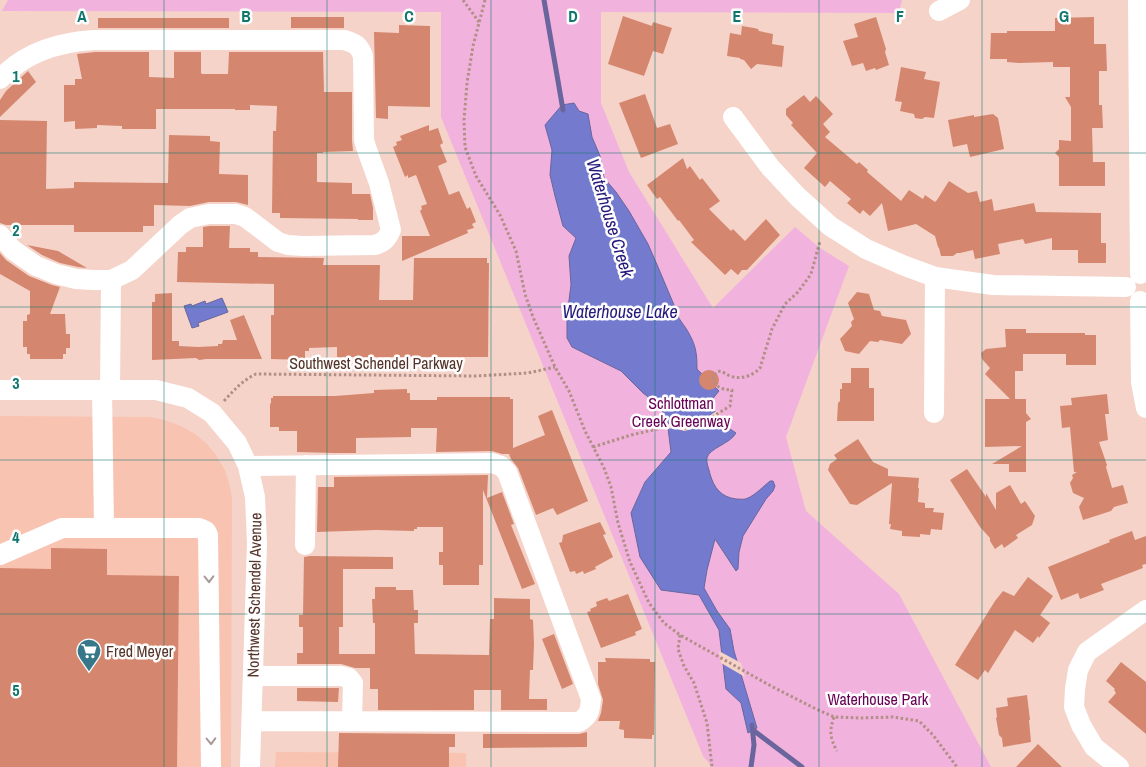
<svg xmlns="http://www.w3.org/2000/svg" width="1146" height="767" font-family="'Archivo Narrow',sans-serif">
  <rect width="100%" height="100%" fill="#f5d3c9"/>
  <path fill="#f9c3b1" d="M0,416L150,417L164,420L181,426L195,434L207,444L216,455L225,470L229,483L232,497L231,767H0Z
    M276,752L466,753V767H275Z"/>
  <path fill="#f2b2de" d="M8,0H902L899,13L601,12V103L629,172L713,308L795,227L820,248L849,266L786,437L806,511L899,594L991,767H712L703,756L441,117V12L2,11Z"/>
  <path fill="#747bce" stroke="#6a659c" d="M574,103L579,111L588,114L592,137L600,156L604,178L616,192L629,211L648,244L658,267L674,305C675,315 682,322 687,330C696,345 697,353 697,369L719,391L710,402L721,423L736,433C730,444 709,448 707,458C706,463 709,469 710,474C714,488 721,497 736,499C740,499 745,500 748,498C755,495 764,486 770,481H773L775,486L773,491L766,499L743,536L739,552L738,569L736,571L715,539L707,570L704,588L717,611L730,629L734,651L757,728L748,733L741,703L726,689L719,630L699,595L661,590L640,557L631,513L645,482L671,452L667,420L659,405L643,393L621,371L572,347L567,338V316L571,285L569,256L576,238L563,226L555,196L550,175L552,150L545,125L562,105Z
    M222,298L228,312L198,323L199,326L192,328L184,306L191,304L192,306L205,301L206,304Z"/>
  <path fill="#f5d3c9" d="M718,410L720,415L701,427L684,431L675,428L665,429V425L676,423L685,426L699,423Z
    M719,651L741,663L745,677L721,663Z"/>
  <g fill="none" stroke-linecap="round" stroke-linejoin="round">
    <path stroke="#6a659c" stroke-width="5" d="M544,0L563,110
      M753,730L802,767
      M751,767L754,745L752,725"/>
  </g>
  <path fill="#d4876e" d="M623,16L652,26L653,22L672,28L663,54L653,51L644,76L608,64Z
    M291,17H344V28H291Z
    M876,17L886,49L885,52L889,65L876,70L875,68L866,71L863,63L852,66L843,41L858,37L854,24Z
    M1094,17V44H1106L1107,71H1099V105H1102L1103,128H1092L1093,162H1105V186H1059V157L1055,153L1059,149V140L1071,141V107L1065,97H1070V67H1053V62L1018,63L1007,62V59H990L991,33H1007V31H1055V18Z
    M98,18H229V28H98Z
    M399,25L430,26V107L388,106V119L376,118L374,32L399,33Z
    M742,26L754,28L758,29L759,31L773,34L772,44L784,46L782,67L757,64L751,69L744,60L740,59V58L727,56L730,33L741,35Z
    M95,52H149V77L174,78V52H201V73L202,74H228L229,52H323L324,92H352V140L353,151L323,152V153H317V182L352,183V194H370L373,208V220H358V219L280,218V213H272L273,131H276L277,106L250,105V110H235V109H156V129H122V126L97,125V128L75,129V121L64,122V85H75V79H82L77,54Z
    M901,67L926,72L924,79L940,82L934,118L925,117L922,119L915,118L914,114L900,111L902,102L895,101Z
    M28,71L36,82L0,117V100L6,91Z
    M645,94L657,128L670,124L678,144L641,158L619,103Z
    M804,95L810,102L816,96L833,114L823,124L830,132L825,137L857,164L859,162L868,170L867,172L901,201L909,190L923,199L925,195L935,202L937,200L949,181L968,193L977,191L980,202L992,199L994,211L1034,203L1036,212L1101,213V243H1106V263H1078V250H1052V238L1025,244L1023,239L998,244L1000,254L975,259L973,250L960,253H957L953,256H941L939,248L938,247L935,236L916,224L888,231L882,203L870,216L863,210L860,214L847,203L851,199L830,181L825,187L804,168L817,153L791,125L793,123L786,115V109Z
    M993,114L998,118L1004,149L970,157L967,144L953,147L948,120L974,115V117Z
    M0,120L47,121L46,189L74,188V182L168,183L169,135L210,136V141L220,142L219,174L248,175V205L236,202H209L190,206L154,205V226H143V232H74V225H6L0,223Z
    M429,125V131L438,128L443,143L440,145L447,162L438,166L449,195L459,191L467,209L470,207L476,222L472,224L474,228L467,230L468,233L402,261V236H430L420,211L422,209L421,206L427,204L416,175L408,178V175L405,177L393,147L397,145L396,142L402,140L400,136Z
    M683,158L687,169L690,166L700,180L702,178L720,201L709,209L731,231L733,229L745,241L766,219L780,235L747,270H742L738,275L731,269L725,275L691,242L694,240L679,220L678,221L660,197L657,199L647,185Z
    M210,226H230L229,248H250V252H258V257L324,258L323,265H380L379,300H413L414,258H487V263H489L488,357H337V347L309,348V351H305V360L271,359V315H274V284L177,282L178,252H186V247H203V227Z
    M27,245L58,251L87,268L78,267L60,263L42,255Z
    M0,253L6,260L29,276L52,285L60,287L50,314H65L66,334H70V348H66V354H63V359H30V354H27V347H23V321H27V315L30,314V291L0,274Z
    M857,292L869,294L874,310L880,311L882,316L906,320L911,334L902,344L880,340L878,342L870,341L859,354L845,351L840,339L852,326L851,322L854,319L848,303Z
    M172,293V341H179V346L198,347L218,346V344H222L223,340H237L230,320L244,315L262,359H206L199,360L196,358L152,360V302H155V294Z
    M1005,329H1026V333H1085V335H1096V365H1066V354H1023V371H1015V399H1026V413L1031,419L1026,422V472H1009V464H992L1022,446L985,447V399H1010L985,374L990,368L982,359L981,353L986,349L1006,347Z
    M851,368H869V388H874V421H837L838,403L840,401V389H842V383H851Z
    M699 380a10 10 0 1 1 20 0a10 10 0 1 1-20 0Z
    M407,389V393H410V400H437V397H510V399H513V448L545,435L538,416L552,410L588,501L557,515L553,508L536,515L518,468L511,459L509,454H502L492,451L436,452L437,428H411V437L356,438V453H334L297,452V431H279V427H270V404L271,403V398H273V396H335L374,393V390Z
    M1107,394L1109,414H1105L1108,440L1099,442L1107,465L1106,467L1112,488L1123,485L1128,503L1114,507L1111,511L1083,520L1079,507L1084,498L1073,493L1070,483L1073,478L1072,475L1077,472H1074L1070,427L1062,428L1060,406L1072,405L1071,398Z
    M858,439L873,462L888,469V476L919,478L918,488H919L918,502L925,503V508H934L933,512L944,513L942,530L931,529L930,535L920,534V537L902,536V531L890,529L891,524H889L892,483L857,505L850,504L828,470L830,464L837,459L834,455Z
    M967,469L986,497V493L996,510V493L1010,485L1021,504L1025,501L1035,516L1032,525L1016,535L1018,538L1004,548L1002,544L995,549L990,541V538L980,527L950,480Z
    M488,475L487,498L502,492L514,524L511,525L535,584L522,589L483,490V565H479V585H443V565H439V552H443V527H417V529H414V531L376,530L317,532L318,487H334V477Z
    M600,522L606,534L603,535L613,557L595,567L596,569L584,574L583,571L576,574L575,571L570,572L559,543L562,542L563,535Z
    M1132,531L1135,540L1146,536V564L1142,565L1143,568L1101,584L1104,590L1080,599L1078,593L1061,600L1048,567L1110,542L1109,540Z
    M51,548L107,549V575L179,576L177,767H0V568L51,569Z
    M310,556L393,557V569H343V627H339V654H375V623H373L372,599H375V587H396V590H413L414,610H418V623H414L415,654L489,655L490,619H494V598L530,599V619L533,620L534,643L533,670H530L529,699H547V710H501V690H474V710H378V689H370V668H355L341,664H297V653H303V627H299V615H303L304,557Z
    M1028,577L1053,596L1040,615L1050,623L1039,638L1038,636L1033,643L1015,630L988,673L985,670L978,680L955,665L995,601L1003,591L1014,596Z
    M628,594L642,629L635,632L636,635L601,648L587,612L591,611L590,609L597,606L596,602L607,598L609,601Z
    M554,634L573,684L562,689L542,639Z
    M605,658L650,659V662H655L654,735H652V739L624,738V730L619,729L620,721H598L601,713L603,700L598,684V662H606Z
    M1121,662L1146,682V734L1108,702L1116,693L1114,690L1115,689L1106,681Z
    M297,688H339L338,702L297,701Z
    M1027,695L1030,720H1029L1031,742L1003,747L1002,738L999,735L996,718L997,717L996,708L1008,706L1007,698Z
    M587,732V747L483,748V734H579Z
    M339,733L455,734V747H449V767H338Z
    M1038,744L1062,767H1016Z"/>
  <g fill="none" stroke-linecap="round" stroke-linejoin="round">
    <path stroke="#b18f85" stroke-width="3" stroke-dasharray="2.5 2.5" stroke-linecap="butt" d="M463,0L479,22
      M485,0L473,46L467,83L464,120L465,147L476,176L500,215L516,251L525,294L533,317L555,367L569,391L585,431L604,468L611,487L618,523L630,562L649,603L664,623L680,635L771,686L814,708L834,717L861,718L893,717L919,721L933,735L957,767
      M224,401C234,390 243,380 256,374L476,376L528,373L555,367
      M593,447L631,435L675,425L685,428L701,424L730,406L732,390C721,389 716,388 713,378C718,367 722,372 730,376C740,380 753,376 760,368L772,329L785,304L798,292L811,274L820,241
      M680,635L678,649L684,666L694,683L707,723L712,767
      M834,717C829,731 830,738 837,751"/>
    <path stroke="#fff" stroke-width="20" d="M1138,0L1140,274
      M939,11L960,0
      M0,79C25,52 59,42 94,40H344C355,43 359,45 363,56L364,140L366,147L379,183L391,230C387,239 384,242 375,245L303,246L288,245L278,242L253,223L245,217L236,214H209L190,218L180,225L132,270L111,280H93L76,279L56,274L36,266L13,250L0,235
      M733,117L770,167L797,196L830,226L866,249L905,266L935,277L993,285L1126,287
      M1140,301L1141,382L1146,408
      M0,390H156L188,398L212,413L237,443L248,466L255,497L257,543L250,767
      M102,390L104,528
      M110,390L111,280
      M934,413L935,277
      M248,466L492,463L501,466L507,472L591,699C590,711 589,716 579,722L252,721
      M305,545L306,465
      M0,555L62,528H199L206,531L208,535L211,767
      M253,676H341L349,678L353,683L352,721
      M1119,767L1094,747L1081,725L1074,707L1075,689L1078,670L1087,652L1146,610"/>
  </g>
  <defs><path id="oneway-chevron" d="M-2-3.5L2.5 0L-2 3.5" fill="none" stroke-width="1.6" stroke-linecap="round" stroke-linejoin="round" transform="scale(1.25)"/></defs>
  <g stroke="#aa9994">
    <use href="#oneway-chevron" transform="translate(209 579) rotate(89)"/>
    <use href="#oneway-chevron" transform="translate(211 741) rotate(89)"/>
  </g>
  <path fill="none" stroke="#0f766e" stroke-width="1" stroke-opacity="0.55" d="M164,0V767M327,0V767M491,0V767M655,0V767M819,0V767M982,0V767M0,153H1146M0,307H1146M0,460H1146M0,614H1146"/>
  <defs>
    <symbol id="supermarket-pin" viewBox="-11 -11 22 30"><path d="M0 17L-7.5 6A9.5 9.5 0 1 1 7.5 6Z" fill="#36788a" stroke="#fdfdfd"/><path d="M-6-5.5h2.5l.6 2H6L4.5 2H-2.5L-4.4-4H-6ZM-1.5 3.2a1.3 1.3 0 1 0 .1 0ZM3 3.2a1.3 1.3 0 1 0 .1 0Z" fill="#fff"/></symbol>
  </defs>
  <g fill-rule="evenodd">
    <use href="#supermarket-pin" x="75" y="637" width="28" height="38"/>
  </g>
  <g text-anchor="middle" stroke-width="5" stroke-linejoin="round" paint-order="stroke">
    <g font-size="16" fill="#543329" stroke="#fdfdfd">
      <text x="376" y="369">Southwest Schendel Parkway</text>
      <text transform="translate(254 595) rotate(-89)" y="6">Northwest Schendel Avenue</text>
    </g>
    <g font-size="16" fill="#680056" stroke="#fdfdfd">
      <text x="681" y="409">Schlottman<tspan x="681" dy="18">Creek Greenway</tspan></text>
      <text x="878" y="705">Waterhouse Park</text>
    </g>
    <g font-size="16" fill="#543329" stroke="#fdfdfd" text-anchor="start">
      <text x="106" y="657">Fred Meyer</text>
    </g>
    <g font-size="18" font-style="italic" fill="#25187a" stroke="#fdfdfd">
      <text transform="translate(610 218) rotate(73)" y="6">Waterhouse Creek</text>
      <text x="620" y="318">Waterhouse Lake</text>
    </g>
  </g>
  <g font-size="16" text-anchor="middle" font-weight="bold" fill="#0f766e" stroke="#fdfdfd" stroke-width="5" stroke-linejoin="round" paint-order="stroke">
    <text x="82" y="22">A</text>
    <text x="246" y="22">B</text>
    <text x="409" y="22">C</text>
    <text x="573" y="22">D</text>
    <text x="737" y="22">E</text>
    <text x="900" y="22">F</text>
    <text x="1064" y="22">G</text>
    <text x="16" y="82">1</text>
    <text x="16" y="236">2</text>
    <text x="16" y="389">3</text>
    <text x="16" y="543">4</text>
    <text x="16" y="696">5</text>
  </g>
</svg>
